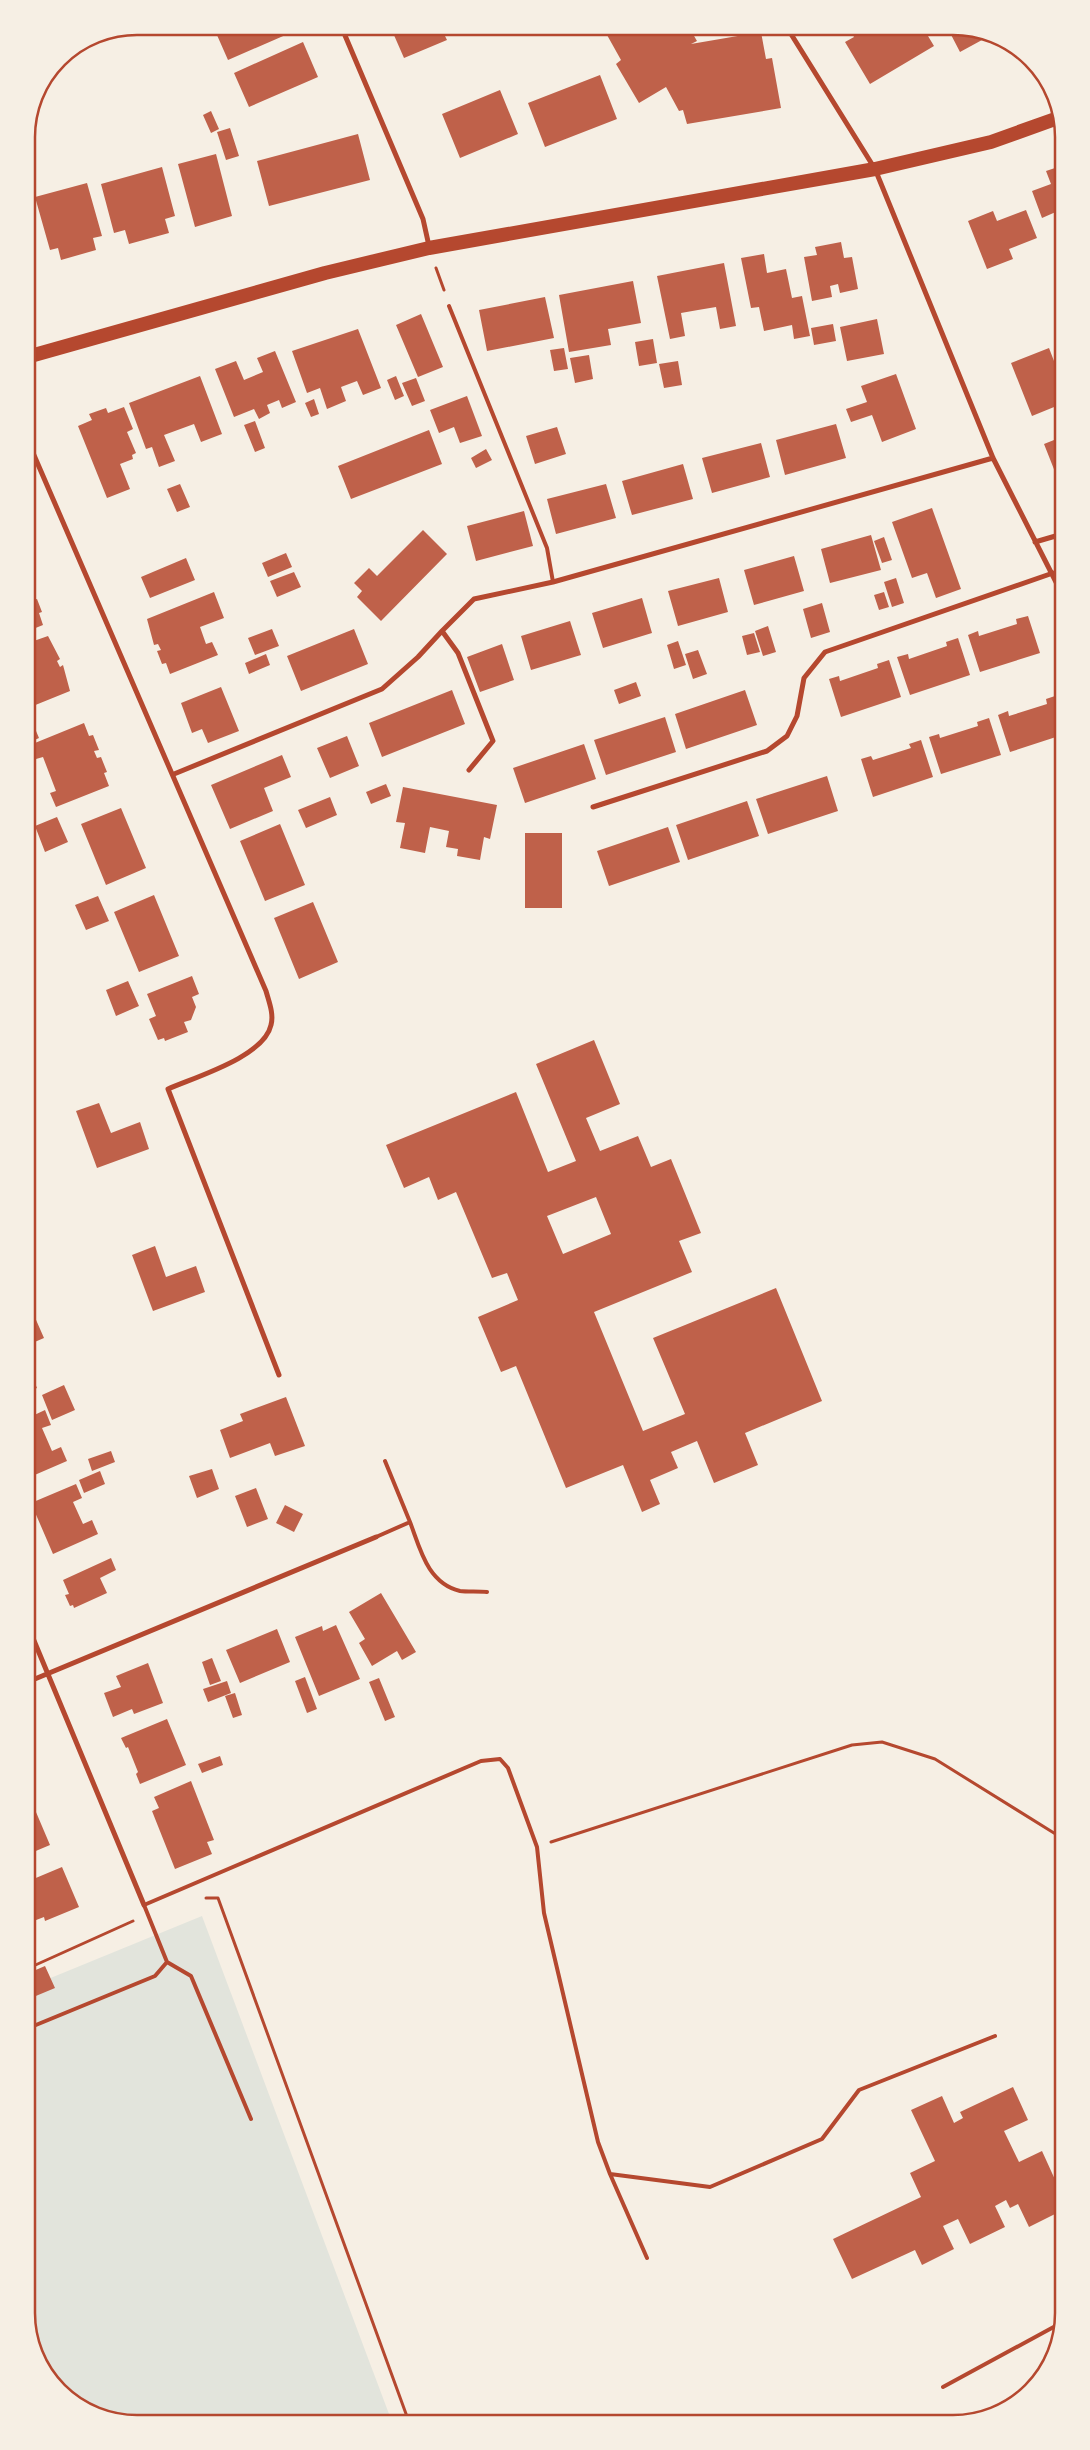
<svg xmlns="http://www.w3.org/2000/svg" width="1090" height="2450" font-family="'IBM Plex Serif',serif">
  <rect width="100%" height="100%" fill="#f6efe4"/>
  <path fill="#e2e4dc" d="M202,1916L392,2422L129,2423L70,2401L32,2349L31,1986Z"/>
  <path fill="#bf614a" fill-rule="evenodd" d="M213,26H296L297,30L228,60Z
    M390,26H456L443,32L447,40L404,58Z
    M602,26H685L675,33L677,36L690,29L697,41L691,44L761,32L766,59L772,58L781,108L687,124L683,110L679,111L666,87L639,103L616,64L621,60Z
    M848,26H922L934,46L870,84L845,42L854,37Z
    M132,27V28L56,62L95,35Z
    M947,27H961L978,33L982,40L960,52Z
    M303,42L318,77L249,107L234,73Z
    M600,75L617,119L545,147L528,103Z
    M500,90L518,134L460,158L442,114Z
    M211,111L219,129L211,133L203,115Z
    M230,128L239,156L226,160L217,132Z
    M358,134L370,180L269,206L257,161Z
    M216,154L232,216L195,227L178,164Z
    M162,167L175,216L165,219L169,233L129,244L125,230L114,233L101,184Z
    M1058,167V211L1042,218L1032,191L1051,184L1046,171Z
    M87,183L102,236L93,238L96,250L61,260L58,248L50,250L35,197Z
    M1026,210L1037,238L1009,249L1013,259L987,269L968,221L993,211L997,221Z
    M841,242L844,258L852,257L858,289L840,293L838,284L830,286L832,297L812,301L804,257L817,255L815,247Z
    M27,247L31,262L27,263Z
    M764,254L767,273L786,269L792,298L802,296L810,336L794,339L792,325L764,331L759,307L751,308L741,258Z
    M724,263L736,326L720,329L716,307L698,310L681,313L685,336L670,339L657,276Z
    M633,281L641,323L608,329L611,345L569,352L559,295Z
    M545,297L554,338L487,351L479,310Z
    M421,314L443,367L418,377L396,325Z
    M877,319L884,354L847,361L840,327Z
    M833,324L836,341L814,345L811,328Z
    M358,329L381,388L363,395L357,381L341,387L346,401L327,409L320,388L307,393L292,351Z
    M653,339L657,363L639,366L635,342Z
    M564,348L568,369L554,371L550,350Z
    M1049,348L1059,374V405L1032,416L1011,363Z
    M275,351L296,402L282,408L279,400L267,405L270,413L259,419L254,409L234,417L215,369L236,361L244,380L263,372L257,358Z
    M589,355L593,379L575,383L570,358Z
    M678,361L682,385L664,388L659,364Z
    M896,374L916,429L882,442L872,415L851,422L846,409L867,402L861,386Z
    M200,376L222,434L201,442L194,424L164,435L175,461L159,467L152,447L146,449L129,403Z
    M396,376L404,396L395,400L387,380Z
    M416,378L425,401L412,406L402,383Z
    M467,396L482,436L460,443L454,427L439,433L430,410Z
    M314,399L319,414L311,417L305,403Z
    M124,407L133,429L127,432L136,453L132,455L133,459L120,464L130,489L107,498L78,426L92,420L89,414L106,408L108,413Z
    M255,421L265,448L255,452L244,425Z
    M836,424L846,458L785,475L776,440Z
    M557,427L566,454L535,464L526,436Z
    M429,430L442,464L351,499L338,466Z
    M1059,438V482L1044,444Z
    M761,443L770,477L712,493L702,458Z
    M486,449L492,460L476,468L471,458Z
    M683,464L693,499L632,515L622,481Z
    M180,484L190,507L177,512L167,489Z
    M606,484L616,518L556,534L547,499Z
    M932,508L961,589L936,598L927,573L912,578L892,522Z
    M524,511L533,546L476,561L467,526Z
    M423,530L447,554L381,621L357,597L362,591L354,583L369,568L377,576Z
    M871,535L881,570L830,583L821,549Z
    M884,537L892,560L882,563L874,541Z
    M286,553L292,567L268,577L262,563Z
    M794,556L804,591L754,605L744,570Z
    M186,558L195,580L150,598L141,577Z
    M294,572L301,587L277,597L270,581Z
    M28,577L34,593L31,594L33,600L37,599L42,612L39,613L43,625L28,631Z
    M719,578L728,612L678,626L668,591Z
    M896,578L904,603L892,607L884,582Z
    M214,592L224,618L200,627L206,644L212,642L218,655L170,674L166,663L162,664L157,651L161,650L158,644L154,645L147,619Z
    M884,592L889,607L879,610L874,595Z
    M642,598L652,633L603,648L592,613Z
    M822,603L830,632L811,638L803,609Z
    M1028,616L1040,653L980,672L968,635L978,631L979,636L1017,624L1016,619Z
    M570,621L581,655L531,670L521,636Z
    M768,626L776,652L763,656L755,631Z
    M272,629L279,646L255,655L248,638Z
    M354,629L368,664L301,691L287,656Z
    M754,633L760,652L747,655L742,636Z
    M48,636L60,659L57,661L60,667L63,665L70,691L28,708V643Z
    M958,638L970,675L910,695L897,657L908,654L909,659L947,646L946,642Z
    M678,641L686,665L674,669L667,645Z
    M502,644L514,680L480,692L467,657Z
    M698,650L707,674L693,679L685,654Z
    M266,654L270,665L249,674L245,663Z
    M889,660L901,697L841,717L829,679L839,676L840,681L878,668L877,664Z
    M636,682L641,696L619,704L614,690Z
    M221,687L239,731L208,743L202,729L192,733L181,703Z
    M452,690L465,724L382,757L369,723Z
    M745,690L757,725L686,749L675,714Z
    M1058,695L1059,736L1010,752L998,715L1008,711L1009,716L1047,704L1046,699Z
    M28,712L39,738L28,743Z
    M665,717L676,752L606,775L594,740Z
    M989,718L1001,755L941,774L929,737L939,734L940,738L978,726L977,722Z
    M84,723L89,736L93,735L99,750L94,751L97,758L101,757L107,772L104,773L109,786L56,807L50,793L56,791L43,757L36,759L30,745Z
    M347,736L359,766L330,778L317,748Z
    M921,740L933,777L873,797L861,759L871,756L873,760L911,748L909,744Z
    M584,744L596,779L525,803L513,768Z
    M282,755L291,777L264,788L273,811L230,829L211,785Z
    M827,776L838,811L768,834L756,799Z
    M386,784L391,796L371,804L366,792Z
    M403,787L497,805L490,839L484,837L480,860L457,856L458,849L446,847L449,831L430,827L425,853L400,848L405,823L396,822Z
    M330,797L337,815L306,828L298,810Z
    M747,801L759,836L688,860L676,825Z
    M121,808L146,868L106,885L81,824Z
    M57,817L68,842L45,852L35,826Z
    M280,824L305,885L265,901L240,841Z
    M668,827L680,862L609,886L597,851Z
    M525,833H562V908H525Z
    M154,895L179,956L139,972L114,912Z
    M98,896L109,921L86,930L75,905Z
    M313,902L338,962L299,979L274,918Z
    M192,976L199,994L192,997L196,1007L191,1020L184,1022L188,1032L165,1041L164,1038L158,1040L149,1019L156,1016L147,994Z
    M128,981L139,1006L116,1016L106,990Z
    M594,1040L620,1104L586,1118L600,1151L638,1136L651,1167L671,1159L701,1233L679,1241L692,1272L594,1312L643,1431L685,1414L653,1338L776,1288L822,1401L745,1433L758,1465L714,1483L697,1441L671,1452L678,1468L650,1480L660,1504L642,1512L623,1465L566,1488L516,1366L501,1372L478,1317L518,1300L507,1273L492,1278L456,1192L438,1200L429,1177L404,1188L386,1145L516,1092L548,1172L576,1161L536,1064ZM596,1197L611,1234L563,1254L547,1216Z
    M99,1103L111,1133L140,1122L149,1149L97,1168L76,1111Z
    M155,1246L166,1277L196,1266L205,1292L153,1311L132,1255Z
    M33,1313L44,1338L30,1344V1314Z
    M30,1372L37,1388L30,1391Z
    M64,1385L75,1410L52,1420L42,1395Z
    M286,1397L305,1446L275,1456L270,1443L230,1458L220,1430L243,1421L240,1414Z
    M45,1410L51,1425L42,1428L52,1451L61,1447L67,1461L30,1477V1417Z
    M111,1451L115,1462L92,1471L88,1459Z
    M212,1469L219,1489L197,1498L189,1476Z
    M100,1471L105,1484L84,1493L79,1480Z
    M76,1484L82,1498L73,1502L83,1524L92,1520L98,1534L53,1554L31,1503Z
    M256,1488L268,1519L247,1527L235,1496Z
    M285,1505L303,1514L294,1532L276,1523Z
    M111,1558L116,1570L100,1578L107,1593L74,1608L73,1605L70,1606L65,1595L69,1594L63,1580Z
    M381,1593L416,1652L402,1660L397,1651L372,1666L359,1643L365,1639L349,1612Z
    M336,1625L360,1679L319,1696L295,1637L322,1626L323,1631Z
    M277,1629L290,1662L240,1683L226,1650Z
    M212,1658L221,1681L210,1685L202,1662Z
    M148,1663L163,1703L134,1714L132,1709L113,1717L104,1693L121,1687L116,1676Z
    M305,1677L317,1709L307,1713L295,1681Z
    M379,1678L395,1717L385,1721L369,1682Z
    M227,1681L231,1693L208,1702L203,1689Z
    M235,1693L242,1715L233,1718L225,1696Z
    M167,1719L186,1765L140,1784L136,1774L138,1772L128,1747L126,1748L121,1738Z
    M220,1756L223,1765L202,1773L198,1764Z
    M191,1781L214,1840L207,1842L212,1854L175,1869L152,1811L159,1808L154,1797Z
    M33,1805L50,1845L31,1853V1806Z
    M62,1867L79,1907L45,1921L44,1917L31,1922V1880Z
    M45,1966L55,1988L31,1998V1972Z
    M1013,2087L1028,2120L1004,2131L1019,2162L1042,2151L1057,2184L1063,2181V2210L1029,2227L1018,2204L1010,2208L1006,2200L995,2206L1005,2227L970,2244L958,2219L943,2226L954,2249L922,2265L915,2250L852,2279L833,2239L921,2197L910,2173L935,2161L911,2110L942,2096L954,2123L963,2118L960,2112Z"/>
  <g fill="none" stroke-linecap="round" stroke-linejoin="round">
    <path stroke="#b5482f" stroke-width="3" d="M436,268L444,290
      M551,1842L852,1745L882,1742L935,1759L1062,1838
      M206,1898H218L409,2422
      M31,1967L133,1921"/>
    <path stroke="#b5482f" stroke-width="4" d="M449,306L547,548L553,582
      M410,1522C420,1548 427,1583 460,1591C468,1592 478,1591 487,1592
      M376,1537L410,1522L385,1461
      M31,2027L155,1976L167,1962
      M251,2119L191,1976L167,1962L144,1905L481,1761L500,1759L508,1768L537,1847L544,1913L598,2142L610,2174L710,2187L822,2139L859,2090L995,2036
      M610,2174L647,2258
      M943,2387L1061,2323"/>
    <path stroke="#b5482f" stroke-width="5" d="M341,26L423,219L429,246
      M786,26L875,169L993,458L1059,588
      M27,439L266,991C269,1002 274,1014 271,1025C264,1057 195,1077 168,1089L279,1375
      M1035,542L1059,535
      M442,631L458,653L493,741L469,770
      M174,774L382,689L418,657L442,631L474,599L553,582L993,458
      M593,807L767,751L787,736L797,716L804,678L825,652L1053,573
      M30,1631L144,1905
      M30,1681L376,1537"/>
    <path stroke="#b5482f" stroke-width="14" d="M27,357L325,273L429,248L875,169L991,142L1058,118"/>
  </g>
  <path d="M0 0H1090V2450H0ZM137 35H953A102 102 0 0 1 1055 137V2313A102 102 0 0 1 953 2415H137A102 102 0 0 1 35 2313V137A102 102 0 0 1 137 35Z" fill="#f6efe4" fill-rule="evenodd"/>
  <path fill="none" stroke="#b5482f" stroke-width="2.5" d="M137 35H953A102 102 0 0 1 1055 137V2313A102 102 0 0 1 953 2415H137A102 102 0 0 1 35 2313V137A102 102 0 0 1 137 35Z"/>
</svg>
